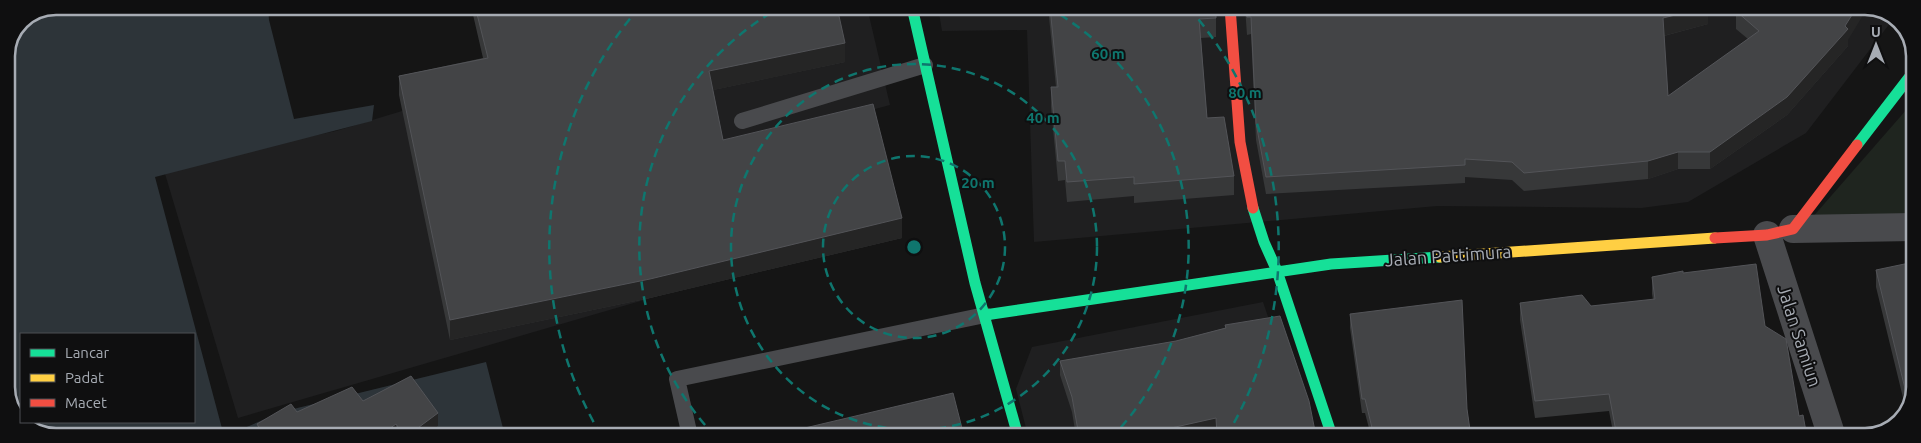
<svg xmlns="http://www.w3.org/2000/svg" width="1921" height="443" font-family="Ubuntu,sans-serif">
  <rect width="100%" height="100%" fill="#151515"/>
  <path fill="#1f1f20" d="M862,7H867L890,105L703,155L675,291L238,418L163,167L336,131L709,18L717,51Z
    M938,7H1875L1894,18L1806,133L1688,202L1641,208L1437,206L1034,242L1027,30L942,31Z
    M1263,302L1309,436H1028L1016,389L1032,347Z"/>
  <path fill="#1f251f" d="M1914,101V216L1811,219Z"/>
  <path fill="#2d3439" d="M56,6H268L269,20L294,119L374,105L372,121L155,177L224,436H46L22,422H194V334H21V421L7,393L6,56L21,21Z
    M486,362L505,436H226L281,412Z"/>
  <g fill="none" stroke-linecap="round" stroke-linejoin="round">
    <path stroke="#494a4d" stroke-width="16" d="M742,121L925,65
      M690,436L677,379L985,315"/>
    <path stroke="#494a4d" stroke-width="28" d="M1793,229L1914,227
      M1767,235L1832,437"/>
    <path stroke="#16e098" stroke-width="11" d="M912,7L975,283L1018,436
      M1857,145L1914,71
      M1253,208L1264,242L1277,271L1332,436
      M985,315L1331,264L1440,257"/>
    <path stroke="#ffcf43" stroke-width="11" d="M1440,257L1715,238"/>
    <path stroke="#f24e42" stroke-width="11" d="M1230,7L1240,142L1253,208
      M1715,238L1767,235L1793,229L1857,145"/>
  </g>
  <path fill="#373839" d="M471,6L526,7L527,8L845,62L713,90L723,140L902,238L650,298L450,340L399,95V76L483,58Z
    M1048,7H1216V37L1201,38L1207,118L1234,176V195L1134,203V196L1067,202L1065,180L1058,181L1051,107V87H1056Z
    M1245,7H1708V24L1664,36L1668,96L1748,39L1736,29V11L1848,40V46L1787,115L1710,169H1678L1648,179L1524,191L1512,180L1465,177V183L1266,194L1256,140L1251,34L1247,35Z
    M1876,270L1914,397L1906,410L1876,287Z
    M1683,273L1765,326L1807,437H1614L1609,411L1535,418L1520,320V303L1591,306L1653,300L1652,294V277Z
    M1350,314L1467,409L1471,437L1371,436L1365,413H1362L1350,328Z
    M1225,325L1315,430L1316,436H1216V433L1200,436H1076L1072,412L1060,375V361L1176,341L1225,328Z
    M297,412L438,426L425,436H257V424Z"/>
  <path fill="#252525" d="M1708,7V24L1663,36V18Z
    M1857,7H1868L1848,40V46L1787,115L1710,169V152L1845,26Z
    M845,43V62L709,91V71Z
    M1678,152V169L1648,179V161Z
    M902,218V238L650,298L450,340V320Z
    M438,413V426L425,436H407Z
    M1216,418V433L1200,436H1162V430Z
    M396,424V436H379Z"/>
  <path fill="#434446" stroke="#535458" d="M475,6L526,7L527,8L533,7H837L845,43L709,71L723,140L873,104L902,218L650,279L450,320L399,76L488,58Z
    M1050,7H1216V18L1199,19L1207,118L1224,117L1234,176L1134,184V177L1067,182L1065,161H1058L1051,87H1058Z
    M1246,7H1708L1663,18L1668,96L1759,31L1736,11L1740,7H1857L1845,26L1848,29L1787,97L1710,152H1678L1648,161L1524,173L1512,162L1465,159V165L1266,177L1256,123L1251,17H1247Z
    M1914,262V397L1909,405L1876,270Z
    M1756,264L1765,326L1786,339L1799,416L1803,415L1807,437H1617L1609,394L1535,401L1520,303L1582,295L1591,306L1655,299L1652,277L1683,271V273Z
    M1462,300L1467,409L1471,437L1374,436L1365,399H1362L1350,314Z
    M1280,316L1309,401L1316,436H1217L1216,418L1162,430L1164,436H1079L1072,397L1060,361L1176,341L1226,328L1225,325Z
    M411,376L438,413L407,436H404L396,424L379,436H264L257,424L291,404L297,412L352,387L363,401Z
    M953,393L964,436H771Z"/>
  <g fill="none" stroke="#0f766e" stroke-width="2.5" stroke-dasharray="9 6">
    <circle cx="914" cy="247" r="91"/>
    <circle cx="914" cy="247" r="183"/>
    <path d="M715 436A274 274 0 0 1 781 7M1047 7A274 274 0 0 1 1113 436"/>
    <path d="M601 435A365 365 0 0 1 639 8M1189 8A365 365 0 0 1 1227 435"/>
  </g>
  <g text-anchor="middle" stroke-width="4" stroke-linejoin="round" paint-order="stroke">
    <g font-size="18" fill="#a7acb4" stroke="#0f0f10">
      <text transform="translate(1448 256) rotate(-4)" y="6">Jalan Pattimura</text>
      <text transform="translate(1799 336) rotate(72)" y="6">Jalan Samiun</text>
    </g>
  </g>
  <path d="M0 0H1921V443H0ZM56 15H1865A41 41 0 0 1 1906 56V387A41 41 0 0 1 1865 428H56A41 41 0 0 1 15 387V56A41 41 0 0 1 56 15Z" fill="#0f0f10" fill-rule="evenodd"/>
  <path fill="none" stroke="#a7acb4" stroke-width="2.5" d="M56 15H1865A41 41 0 0 1 1906 56V387A41 41 0 0 1 1865 428H56A41 41 0 0 1 15 387V56A41 41 0 0 1 56 15Z"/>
  <circle cx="914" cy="247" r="8" fill="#0f766e" stroke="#0f0f10" stroke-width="2.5"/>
  <g font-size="15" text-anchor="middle" font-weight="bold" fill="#0f766e" stroke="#0f0f10" stroke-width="4" stroke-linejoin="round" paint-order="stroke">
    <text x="1108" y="59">60 m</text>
    <text x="1245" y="98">80 m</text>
    <text x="1043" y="123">40 m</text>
    <text x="978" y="188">20 m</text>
  </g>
  <rect x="20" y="333" width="175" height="90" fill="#0f0f10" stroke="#4c4e52"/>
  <rect x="30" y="349" width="25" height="8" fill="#16e098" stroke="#4c4e52"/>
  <text x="65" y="358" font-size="15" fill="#a7acb4">Lancar</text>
  <rect x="30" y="374" width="25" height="8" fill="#ffcf43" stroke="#4c4e52"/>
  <text x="65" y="383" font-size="15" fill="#a7acb4">Padat</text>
  <rect x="30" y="399" width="25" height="8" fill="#f24e42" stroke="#4c4e52"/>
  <text x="65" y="408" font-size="15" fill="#a7acb4">Macet</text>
  <g transform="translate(1876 45)" stroke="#0f0f10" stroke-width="4" paint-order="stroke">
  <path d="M0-4L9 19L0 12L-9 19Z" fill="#a7acb4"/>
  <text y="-8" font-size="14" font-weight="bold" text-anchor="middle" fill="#a7acb4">U</text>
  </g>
</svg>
